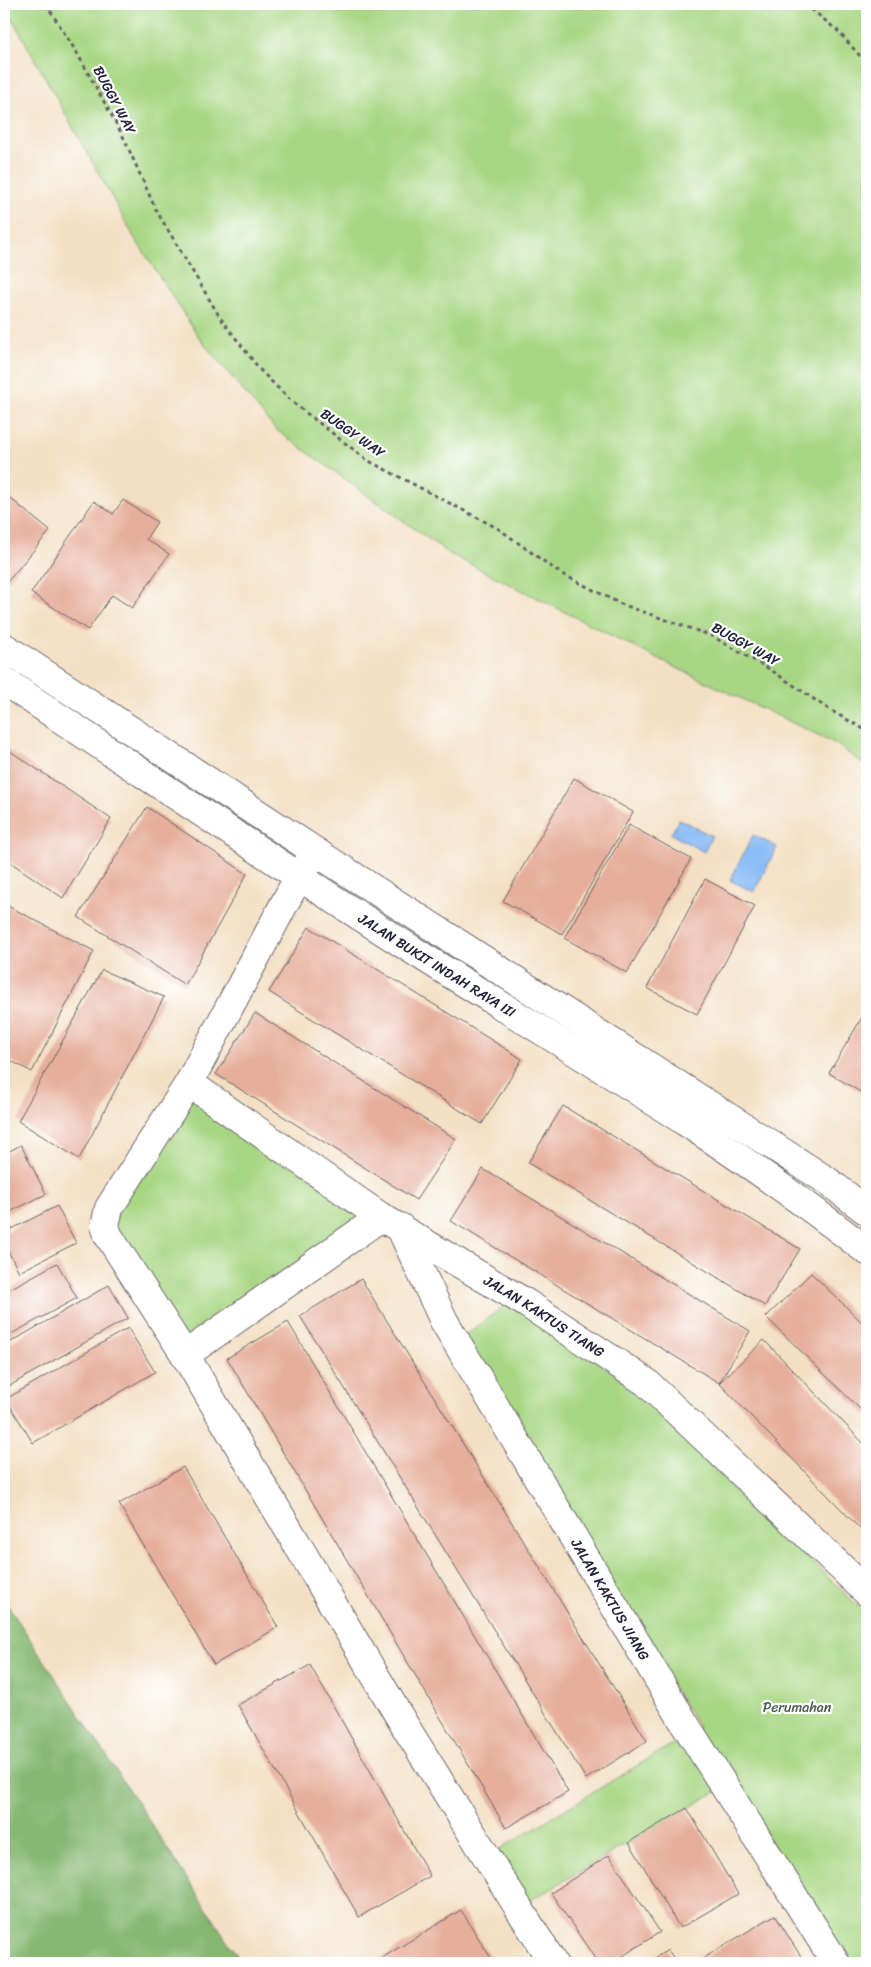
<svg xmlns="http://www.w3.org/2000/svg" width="871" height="1967" font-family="Sriracha,sans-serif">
  <rect width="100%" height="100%" fill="#fff"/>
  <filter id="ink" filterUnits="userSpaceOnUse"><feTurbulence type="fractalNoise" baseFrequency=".02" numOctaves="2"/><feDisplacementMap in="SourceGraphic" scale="10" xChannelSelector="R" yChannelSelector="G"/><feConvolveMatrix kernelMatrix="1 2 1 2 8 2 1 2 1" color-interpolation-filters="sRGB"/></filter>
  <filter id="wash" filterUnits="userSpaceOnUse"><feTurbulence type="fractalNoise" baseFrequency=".0096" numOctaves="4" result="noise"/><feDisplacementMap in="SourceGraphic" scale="20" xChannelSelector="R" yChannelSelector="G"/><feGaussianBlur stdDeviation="1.12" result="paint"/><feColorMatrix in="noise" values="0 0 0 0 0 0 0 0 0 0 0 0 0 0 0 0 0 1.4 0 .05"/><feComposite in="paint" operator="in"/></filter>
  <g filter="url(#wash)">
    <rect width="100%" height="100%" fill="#f3e0c4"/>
    <path fill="#a8d784" stroke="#657c60" d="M4,4H867V767L835,743L662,661L450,554L275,429L200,339L134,237Z
      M183,1075L378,1218L187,1350L102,1212Z
      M508,1303L612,1371L858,1606L867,1601V1963H847L733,1782L522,1905L490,1855L699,1728L456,1342Z"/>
    <path fill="#86b872" stroke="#546d56" d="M4,1599L242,1963H4Z"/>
    <path fill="#88bbf6" stroke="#556e98" d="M679,819L712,836L704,852L671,834Z
      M753,835L777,847L754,892L730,880Z"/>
    <g id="blocks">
      <path fill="#e6af9b" d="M4,493L50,531L8,581L4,578Z
        M123,500L157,522L146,539L169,554L132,608L112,595L88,630L31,593L94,501L113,514Z
        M4,747L111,819L63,898L4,858Z
        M574,778L633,812L562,934L503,901Z
        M147,807L247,874L185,985L78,917Z
        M629,825L691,859L627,973L564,938Z
        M705,879L755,906L697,1014L647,988Z
        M4,904L94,951L32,1072L4,1057Z
        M309,927L522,1059L482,1124L269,992Z
        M102,970L164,997L79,1159L18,1121Z
        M867,1009V1096L829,1073Z
        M255,1013L456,1139L416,1200L216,1074Z
        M563,1106L800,1249L765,1306L528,1163Z
        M21,1145L46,1194L4,1215V1154Z
        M483,1169L750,1331L719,1383L451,1221Z
        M57,1206L76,1243L19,1272L4,1243V1233Z
        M57,1263L77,1298L4,1338V1292Z
        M811,1273L867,1327V1416L766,1317Z
        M361,1279L647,1741L586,1779L300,1316Z
        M109,1285L128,1318L4,1389V1346Z
        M288,1322L568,1792L506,1828L227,1358Z
        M128,1328L155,1372L33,1443L6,1399Z
        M764,1340L867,1447V1536L719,1383Z
        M183,1467L278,1627L214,1665L119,1504Z
        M310,1665L430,1876L359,1917L238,1705Z
        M687,1808L738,1894L680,1928L629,1842Z
        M609,1855L660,1932L612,1963H598L551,1893Z
        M461,1910L494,1963H382L380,1959Z
        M775,1915L805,1963H704L702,1959Z
        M668,1950L677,1963H646Z"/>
    </g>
  </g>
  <g filter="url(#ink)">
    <use href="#blocks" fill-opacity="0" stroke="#6b646b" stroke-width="1"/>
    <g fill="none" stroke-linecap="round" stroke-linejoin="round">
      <defs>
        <g id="street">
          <path d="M4,647L316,852L826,1180L867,1211"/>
          <path id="s1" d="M4,681C144,774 283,868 425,958C575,1052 728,1142 867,1251"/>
          <path d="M316,852L298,878L189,1083L109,1208L105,1226L108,1235L185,1355L405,1726L553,1963"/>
          <path id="s2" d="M189,1083L381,1217L526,1303L646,1382L867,1592"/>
          <path id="s3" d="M400,1227L444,1321L685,1724L836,1963"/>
          <path d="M185,1355L381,1217"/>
        </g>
      </defs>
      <use href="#street" stroke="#6b646b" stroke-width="30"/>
      <path stroke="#6b646b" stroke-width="3" stroke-dasharray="4 4" stroke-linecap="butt" d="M46,4L77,53L122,134L156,210L221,319L261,371L292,402L367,460L499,529L560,573L621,604L712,636L771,670L830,710L867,731
        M805,4L838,31L867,64"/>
      <use href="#street" stroke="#fff" stroke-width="28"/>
    </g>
  </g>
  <g text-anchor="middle" stroke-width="4.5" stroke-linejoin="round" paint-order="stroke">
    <g font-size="14" fill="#22223b" stroke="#fff">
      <text transform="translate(115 100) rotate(62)" y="5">BUGGY WAY</text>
      <text transform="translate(353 433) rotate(35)" y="5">BUGGY WAY</text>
      <text transform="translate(746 644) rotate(29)" y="5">BUGGY WAY</text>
      <text dy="5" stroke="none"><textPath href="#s1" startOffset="518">JALAN BUKIT INDAH RAYA III</textPath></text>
      <text dy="5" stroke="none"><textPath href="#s2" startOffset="425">JALAN KAKTUS TIANG</textPath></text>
      <text dy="5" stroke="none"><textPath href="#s3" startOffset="428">JALAN KAKTUS JIANG</textPath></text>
    </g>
    <g font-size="14" fill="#516155" stroke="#fff">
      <text x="797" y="1712">Perumahan</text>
    </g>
  </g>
  <rect width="871" height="1967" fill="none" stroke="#fff" stroke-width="20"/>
</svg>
